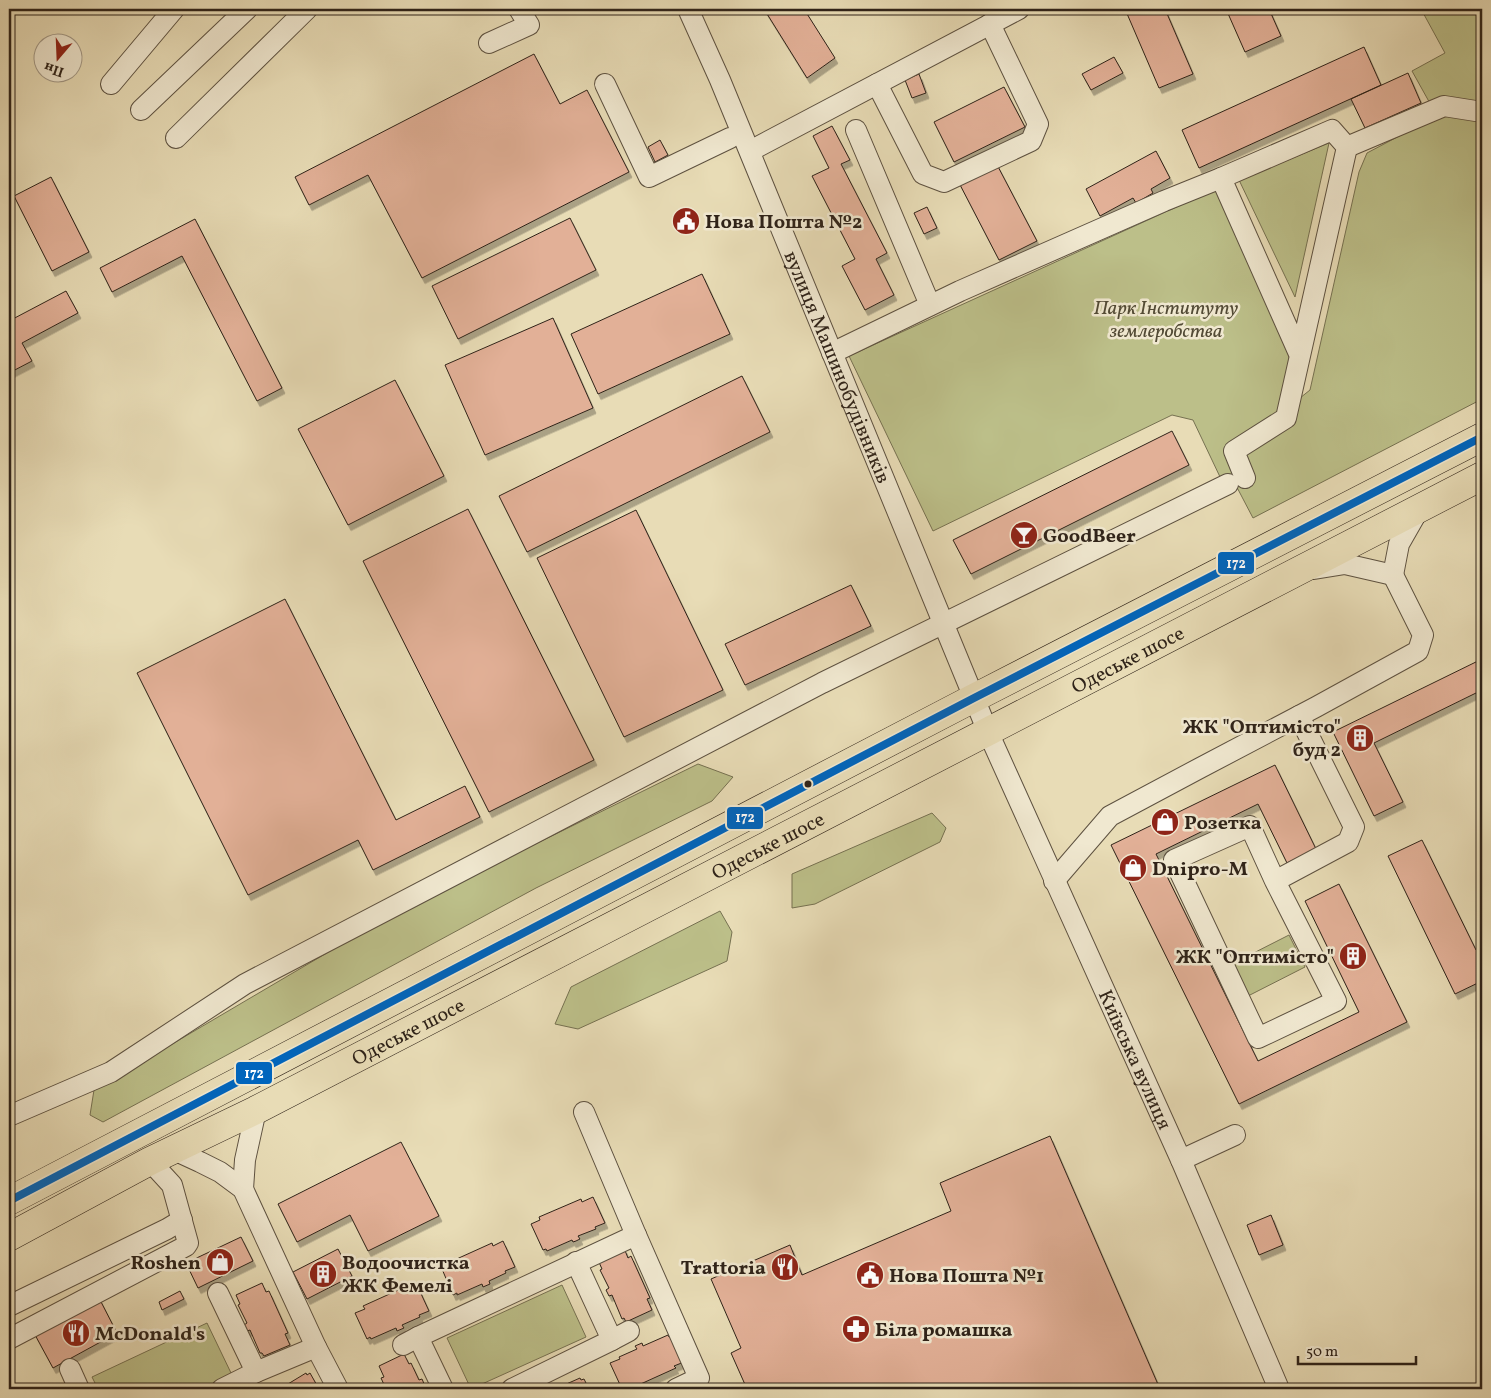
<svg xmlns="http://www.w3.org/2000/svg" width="1491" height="1398" font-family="Vollkorn,serif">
  <defs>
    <filter id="shadow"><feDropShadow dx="3" dy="5.5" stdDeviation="0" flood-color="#0004"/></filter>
  </defs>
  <rect width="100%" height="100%" fill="#e8dcb6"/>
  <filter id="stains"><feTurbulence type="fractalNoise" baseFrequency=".004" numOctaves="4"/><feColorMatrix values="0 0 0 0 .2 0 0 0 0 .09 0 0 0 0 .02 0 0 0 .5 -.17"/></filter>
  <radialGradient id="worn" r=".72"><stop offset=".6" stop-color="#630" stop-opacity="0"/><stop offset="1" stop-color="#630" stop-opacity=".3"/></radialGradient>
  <path fill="#bcbf89" stroke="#767151" d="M1421,9H1482V399L1253,518L1230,474L1221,479L1193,420L1172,415L933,531L849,356L1216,189L1289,356L1290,406L1310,390L1359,172L1367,153L1437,116L1412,71L1445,53Z
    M1329,143L1295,297L1239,180Z
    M698,764L733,777L712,801L536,888L103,1122L90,1115L94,1090L393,914Z
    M932,813L946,828L940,842L815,904L792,908V874Z
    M720,911L732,932L727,961L578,1029L555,1024L571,987Z
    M1289,935L1305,967L1248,996L1232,964Z
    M562,1285L586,1337L471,1389L447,1338Z
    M207,1323L232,1375L201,1389H98L92,1377Z"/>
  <path fill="#e2b097" stroke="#2f2319" filter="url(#shadow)" d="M764,9H804L835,58L807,78Z
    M1125,9H1165L1193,74L1159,88Z
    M1226,9H1269L1281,36L1245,52Z
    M1364,47L1381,85L1199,168L1182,130Z
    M534,54L560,104L587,90L629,172L422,278L368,175L309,205L295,177Z
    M1114,57L1123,73L1091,90L1082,74Z
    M1408,73L1421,103L1365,128L1351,99Z
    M919,74L926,93L912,98L905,80Z
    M1004,87L1025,127L954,162L934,122Z
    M832,126L850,160L841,164L887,253L876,259L894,295L865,310L842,266L855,259L812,176L829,168L813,136Z
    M660,140L668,155L655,162L648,147Z
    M1156,151L1170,178L1151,189L1153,193L1136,203L1133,198L1100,216L1086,189Z
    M994,159L1037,241L999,260L957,179Z
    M51,177L89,252L52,271L14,196Z
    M927,207L937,228L924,234L914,213Z
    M570,218L596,270L458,339L432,286Z
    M195,219L282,388L257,401L182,256L112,292L100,268Z
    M702,274L730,334L598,394L571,334Z
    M66,291L78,313L22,343L32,361L9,373V321Z
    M553,318L593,408L485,455L445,365Z
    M742,376L770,432L527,552L499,496Z
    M395,380L444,476L348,525L298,429Z
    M1172,431L1189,465L971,574L953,540Z
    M468,509L594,760L489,812L363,561Z
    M636,510L723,690L624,737L537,558Z
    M851,585L871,626L745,685L725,644Z
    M285,599L396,820L465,786L480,817L373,870L358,840L248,895L137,673Z
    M1482,659V705L1476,693L1374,743L1403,802L1374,816L1333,732Z
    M1275,765L1316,849L1287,863L1258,804L1156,854L1258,1061L1359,1012L1305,901L1339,884L1407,1022L1239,1104L1111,845Z
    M1422,840L1476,950L1482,947V981L1455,994L1388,856Z
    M1050,1136L1160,1389H747L731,1353L741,1348L711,1279L790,1245L802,1275L951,1211L940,1183Z
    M401,1142L439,1216L368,1251L350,1215L297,1242L278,1204Z
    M593,1197L605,1223L595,1227L596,1229L578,1236L580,1239L576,1241L573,1242L572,1240L547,1251L546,1249L543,1250L531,1224L540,1220L539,1217L581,1199L582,1202Z
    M1271,1215L1283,1245L1259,1255L1247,1225Z
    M241,1237L253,1261L198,1288L186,1263Z
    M503,1241L515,1267L505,1271L506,1273L489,1281L490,1284L483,1287L482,1284L457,1295V1293L453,1295L442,1269L451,1265L450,1262L492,1243L493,1246Z
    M624,1248L628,1258L631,1256L650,1298L647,1299L652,1310L626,1322L624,1318L622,1319L612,1295L609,1296L606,1290L609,1288L600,1270L602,1269L598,1260Z
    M338,1249L352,1276L307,1299L293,1272Z
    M262,1283L266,1292L269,1291L288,1333L285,1334L290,1345L264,1356L262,1353H260L250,1330L247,1331L244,1325L247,1323L238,1305L240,1304L236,1295Z
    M417,1285L429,1311L419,1315L420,1317L402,1325L404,1328L397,1331L396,1328L371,1339L370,1337L367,1339L355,1313L365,1309L363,1306L405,1287L407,1290Z
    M180,1291L184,1299L162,1310L159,1302Z
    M99,1298L117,1333L53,1368L34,1333Z
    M668,1335L669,1337L672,1336L684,1362L674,1366L676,1368L634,1387L632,1384L622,1389L610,1363L620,1359L619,1357L637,1349L635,1346L642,1343L643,1346Z
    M404,1354L409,1364L411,1363L419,1380L422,1379L425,1386L422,1387L423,1389H386L381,1378L384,1377L379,1366Z
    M306,1373L307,1375L310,1373L319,1389H275L274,1388L281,1384L283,1387Z
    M580,1378L581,1380L584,1379L589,1389H548L554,1386L555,1389Z"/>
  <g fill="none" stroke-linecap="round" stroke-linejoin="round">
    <defs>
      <g id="minor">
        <path id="s1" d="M688,9L720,80L988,732L1181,1160L1279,1389"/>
        <path d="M489,43L529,25L519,9"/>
        <path d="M111,84L174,9"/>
        <path d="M605,84L649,177L730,138"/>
        <path d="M877,84L923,174L944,182L1031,141L1038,124L990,24"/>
        <path d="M141,110L247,9"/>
        <path d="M856,130L930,305"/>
        <path d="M176,138L307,9"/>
        <path d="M1347,147L1444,106L1482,112"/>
        <path d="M750,151L1019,9"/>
        <path d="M832,353L960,291L1164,201L1221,178"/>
        <path d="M1245,478L1234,451L1286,418L1347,147L1332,130L1221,178L1300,356"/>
        <path d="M1314,569L1345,564L1393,575"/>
        <path d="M1393,575L1399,544L1419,509"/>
        <path d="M1054,881L1110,816L1200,768L1316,707L1418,651L1423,635L1393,575"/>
        <path d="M1275,881L1336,1001L1258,1038L1174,860L1250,826L1275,881L1348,842L1354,827L1299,716"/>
        <path d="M584,1112L636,1235L699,1378L676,1389"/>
        <path d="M9,1116L111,1072L245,984L822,683L1228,484"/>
        <path d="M174,1150L200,1162L220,1172L243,1189L316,1347L338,1389"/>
        <path d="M1181,1160L1235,1135"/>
        <path d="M243,1189L245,1160L256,1110"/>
        <path d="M218,1293L256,1372L222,1389"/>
        <path d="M9,1306L167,1229L182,1220"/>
        <path d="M9,1339L186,1246L188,1243L172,1185L150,1161"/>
        <path d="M612,1340L629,1331"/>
        <path d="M403,1345L418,1337"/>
        <path d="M70,1369L79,1389"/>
        <path d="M256,1372L316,1347"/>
        <path d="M443,1389L418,1337L636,1235"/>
        <path d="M512,1389L612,1340L576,1262"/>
      </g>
      <g id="highway">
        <path d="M9,1201L974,698L1482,437"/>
        <path id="s2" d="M9,1237L150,1161L256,1110L1482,476"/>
      </g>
    </defs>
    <use href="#minor" stroke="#5d5140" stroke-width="22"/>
    <use href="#highway" stroke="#2f2319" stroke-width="29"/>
    <use href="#minor" stroke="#f0e8d0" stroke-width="20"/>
    <use href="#highway" stroke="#e8dcb6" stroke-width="28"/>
    <defs>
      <path id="bus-1" d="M9,1201L974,698L1482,437"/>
    </defs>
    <use href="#bus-1" stroke="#f0e8d0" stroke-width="11"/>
    <use href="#bus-1" stroke="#0065bd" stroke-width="8"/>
  </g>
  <defs>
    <symbol id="civic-disc" viewBox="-11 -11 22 22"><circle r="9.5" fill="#8f2418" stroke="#f0e8d0"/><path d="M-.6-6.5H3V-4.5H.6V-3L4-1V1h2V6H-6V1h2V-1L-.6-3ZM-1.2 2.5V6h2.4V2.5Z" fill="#fff"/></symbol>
    <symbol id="bar-disc" viewBox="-11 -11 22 22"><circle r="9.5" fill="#8f2418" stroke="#f0e8d0"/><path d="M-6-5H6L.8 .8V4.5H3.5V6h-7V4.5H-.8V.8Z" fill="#fff"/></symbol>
    <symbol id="building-disc" viewBox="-11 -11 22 22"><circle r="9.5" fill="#8f2418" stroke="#f0e8d0"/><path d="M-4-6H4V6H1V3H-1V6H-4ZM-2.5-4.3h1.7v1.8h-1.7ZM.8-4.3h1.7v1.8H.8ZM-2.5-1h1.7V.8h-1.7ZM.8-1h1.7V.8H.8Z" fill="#fff"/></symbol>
    <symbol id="shop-disc" viewBox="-11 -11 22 22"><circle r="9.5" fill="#8f2418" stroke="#f0e8d0"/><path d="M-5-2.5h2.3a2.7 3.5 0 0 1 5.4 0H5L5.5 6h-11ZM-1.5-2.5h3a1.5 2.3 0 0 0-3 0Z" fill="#fff"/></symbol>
    <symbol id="restaurant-disc" viewBox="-11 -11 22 22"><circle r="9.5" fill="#8f2418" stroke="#f0e8d0"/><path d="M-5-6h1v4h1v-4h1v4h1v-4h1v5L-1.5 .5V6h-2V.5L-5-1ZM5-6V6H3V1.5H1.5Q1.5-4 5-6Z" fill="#fff"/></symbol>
    <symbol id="pharmacy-disc" viewBox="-11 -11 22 22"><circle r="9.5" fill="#8f2418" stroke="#f0e8d0"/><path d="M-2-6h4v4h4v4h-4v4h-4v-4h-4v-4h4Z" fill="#fff"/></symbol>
  </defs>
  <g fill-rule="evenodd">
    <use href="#civic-disc" x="670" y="205" width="32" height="32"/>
    <use href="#bar-disc" x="1008" y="519" width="32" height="32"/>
    <use href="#building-disc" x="1344" y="722" width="32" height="32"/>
    <use href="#shop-disc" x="1149" y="806" width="32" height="32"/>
    <use href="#shop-disc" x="1117" y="852" width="32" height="32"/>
    <use href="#building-disc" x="1337" y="940" width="32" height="32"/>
    <use href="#shop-disc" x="204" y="1246" width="32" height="32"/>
    <use href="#restaurant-disc" x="769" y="1251" width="32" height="32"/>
    <use href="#building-disc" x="307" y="1258" width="32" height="32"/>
    <use href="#civic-disc" x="854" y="1259" width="32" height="32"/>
    <use href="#pharmacy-disc" x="840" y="1313" width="32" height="32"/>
    <use href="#restaurant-disc" x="60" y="1317" width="32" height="32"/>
  </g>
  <circle fill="#2f2319" stroke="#f0e8d0" stroke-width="2" cx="808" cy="784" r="4.5"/>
  <g text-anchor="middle" stroke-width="5" stroke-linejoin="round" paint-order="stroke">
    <g font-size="20" font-weight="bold" fill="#2f2319" stroke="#f0e8d0" text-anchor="start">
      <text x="705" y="228">Нова Пошта №2</text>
      <text x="1043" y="542">GoodBeer</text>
      <text x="1341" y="733" text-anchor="end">ЖК "Оптимісто"<tspan x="1341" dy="23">буд 2</tspan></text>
      <text x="1184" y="829">Розетка</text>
      <text x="1152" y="875">Dnipro-M</text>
      <text x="1334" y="963" text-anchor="end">ЖК "Оптимісто"</text>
      <text x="201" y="1269" text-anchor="end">Roshen</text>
      <text x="342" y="1269">Водоочистка<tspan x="342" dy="23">ЖК Фемелі</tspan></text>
      <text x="766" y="1274" text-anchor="end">Trattoria</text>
      <text x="889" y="1282">Нова Пошта №1</text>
      <text x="875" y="1336">Біла ромашка</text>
      <text x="95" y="1340">McDonald's</text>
    </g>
    <g font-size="20" font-style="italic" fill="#524a35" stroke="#f0e8d0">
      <text x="1166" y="314">Парк Інституту<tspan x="1166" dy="23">землеробства</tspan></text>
    </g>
    <g font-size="20" fill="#2f2319" stroke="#f0e8d0">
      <text dy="7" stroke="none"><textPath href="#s1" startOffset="388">вулиця Машинобудівників</textPath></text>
      <text dy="7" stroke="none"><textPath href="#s2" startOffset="1259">Одеське шосе</textPath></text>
      <text dy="7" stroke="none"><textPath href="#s2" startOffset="854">Одеське шосе</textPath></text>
      <text dy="7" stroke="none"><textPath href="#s2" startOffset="449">Одеське шосе</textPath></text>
      <text dy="7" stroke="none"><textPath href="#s1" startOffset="1142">Київська вулиця</textPath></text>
    </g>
  </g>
  <g stroke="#f0e8d0" stroke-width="2">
    <rect x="1217" y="551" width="38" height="24" rx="5" fill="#0065bd"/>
    <rect x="726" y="806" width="38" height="24" rx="5" fill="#0065bd"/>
    <rect x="235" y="1061" width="38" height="24" rx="5" fill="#0065bd"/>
  </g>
  <g font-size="14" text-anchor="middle" font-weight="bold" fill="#fff">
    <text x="1236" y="568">172</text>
    <text x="745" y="822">172</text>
    <text x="254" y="1078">172</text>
  </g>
  <rect width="1491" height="1398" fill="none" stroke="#e8dcb6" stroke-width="30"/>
  <rect x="10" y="10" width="1471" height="1378" fill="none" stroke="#2f2319" stroke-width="2.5"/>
  <rect x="15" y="15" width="1461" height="1368" fill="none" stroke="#2f2319"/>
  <g transform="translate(58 58) rotate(199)"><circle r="24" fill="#f0e8d0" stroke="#a39987"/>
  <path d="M0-4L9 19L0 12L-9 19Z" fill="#8f2418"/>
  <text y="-8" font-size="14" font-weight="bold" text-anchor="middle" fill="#2f2319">Пн</text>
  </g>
  <path d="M1298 1356v8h118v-8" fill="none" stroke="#2f2319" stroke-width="2.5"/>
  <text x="1306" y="1356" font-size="15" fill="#2f2319" stroke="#f0e8d0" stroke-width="4" paint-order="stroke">50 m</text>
  <rect width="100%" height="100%" filter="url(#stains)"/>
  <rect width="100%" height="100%" fill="url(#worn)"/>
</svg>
